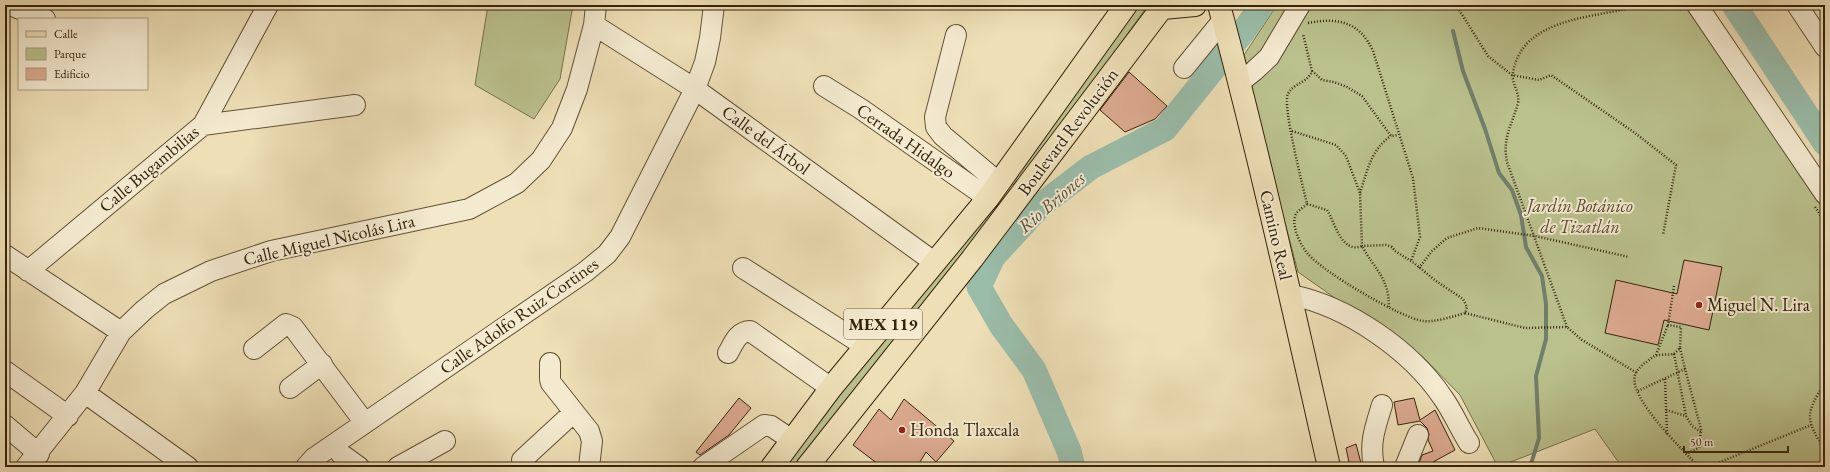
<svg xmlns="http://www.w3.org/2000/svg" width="1830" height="472" font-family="'EB Garamond',serif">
  <rect width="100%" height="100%" fill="#eedfb6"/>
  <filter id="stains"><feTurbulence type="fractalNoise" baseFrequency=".005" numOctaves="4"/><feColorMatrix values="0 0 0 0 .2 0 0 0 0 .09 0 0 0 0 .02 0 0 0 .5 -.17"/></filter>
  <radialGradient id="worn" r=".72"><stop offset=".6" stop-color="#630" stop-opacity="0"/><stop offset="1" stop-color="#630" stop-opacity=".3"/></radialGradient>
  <path fill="#bac18d" stroke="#77724c" d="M488,5H573L560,79L534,119L475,85Z
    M1131,5H1148L1018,188L1005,179Z
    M1277,5H1693L1825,202V467H1622L1595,429L1498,467L1460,395L1424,358L1402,340L1352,310L1298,272L1248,82L1238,64Z
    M987,206L998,216L800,467H780Z"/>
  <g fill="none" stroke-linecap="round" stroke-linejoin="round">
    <path stroke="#717f6b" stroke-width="4" d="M1453,31L1463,71L1485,129L1499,173L1512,190L1521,215L1526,247L1542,276L1546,304V339L1536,376L1539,438L1531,464"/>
    <path stroke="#9abdaa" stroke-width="25" d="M1734,5L1825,143
      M1073,467L1069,451L1034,370L1001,325L979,287L993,257L1040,206L1091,167L1165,129L1243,32L1262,5"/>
  </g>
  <path fill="#ddaa90" stroke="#34230c" d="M1129,72L1167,106L1155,119L1125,132L1100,110Z
    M1684,260L1722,267L1709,330L1664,320L1658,345L1605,333L1616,280L1677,294Z
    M739,398L751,408L729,435L700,455L696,452Z
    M1414,398L1420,420L1435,410L1455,450L1433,462L1436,467H1421L1419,463L1422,455L1433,451L1428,440L1429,434L1427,428L1420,421L1398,425L1394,402Z
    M904,399L954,441L936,462L926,452L917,467H882L853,445L879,409L891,420Z
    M1356,444L1362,467H1350L1346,448Z"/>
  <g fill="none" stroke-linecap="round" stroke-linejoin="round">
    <defs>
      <path id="minor" d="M10,5L45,19
        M1697,5L1825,194
        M1797,5L1825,47
        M594,25L695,89L934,262
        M956,35L935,117L936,127L943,136L999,183
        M1184,68L1223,20
        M1240,82L1254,71L1269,57L1300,5
        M824,86L861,109L988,198
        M203,125L355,105
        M5,255L121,332
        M743,268L865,346
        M28,271L203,125L268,5
        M1291,295C1347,306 1411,350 1443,398C1453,412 1460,429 1469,443
        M254,349L286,324L293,327L365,423
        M728,353C734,343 737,332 750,331L831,388
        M550,363V379L551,383L589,431L592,441L589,467
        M5,371L68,416
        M290,388L322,364
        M85,393L188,467
        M5,425L39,454
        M335,444L341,454L359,467
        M522,460L574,412
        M26,467L85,393L121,332L144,310L164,294L211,271L271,251L469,209L517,183L541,160L562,128L577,89L594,25L596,5
        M306,467L314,458L585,272L607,254L620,237L695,89L705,62L710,38L714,5
        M398,467L445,441
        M703,467L764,425L771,426L792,440
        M1374,467C1369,443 1375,428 1382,405
        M1405,467L1418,435"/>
      <path id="major" d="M1219,5C1260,158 1294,312 1329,467
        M1163,8L1195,5
        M772,467L831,388L988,198L1126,5
        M807,467L972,259L1164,5"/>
    </defs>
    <use href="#minor" stroke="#625236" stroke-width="22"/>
    <use href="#major" stroke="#34230c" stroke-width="24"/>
    <path stroke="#34230c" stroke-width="2.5" stroke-dasharray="1 2" stroke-linecap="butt" d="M1456,5L1488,56L1512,75L1539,80L1551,75L1635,133L1676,165L1663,235
      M1677,5L1681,10
      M1308,23C1338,17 1360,22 1373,51L1413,178L1420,237L1411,261
      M1312,71L1322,80L1334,82L1347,87L1362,96L1391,136L1398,135
      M1292,131L1336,145L1346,156L1360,193L1362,246L1386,245L1392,247L1395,251L1414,263L1436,281L1463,299L1467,307L1465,313C1455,316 1433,323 1423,321C1401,318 1323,272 1308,254C1301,246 1292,228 1295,217C1296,211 1303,208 1307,204C1303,187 1282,105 1288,94C1293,83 1308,83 1312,71L1303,34
      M1360,193C1367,172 1371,149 1391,136
      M1307,204L1327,210C1335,222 1341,254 1362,246C1374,269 1389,277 1389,307
      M1815,207L1825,222
      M1419,268L1432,251L1447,238L1478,228L1535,236L1629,257
      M1674,286L1668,325L1681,327L1680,348L1674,354C1668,355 1660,354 1655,356C1652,357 1648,361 1645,363C1641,366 1637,370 1635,375C1628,398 1684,451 1699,467
      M1465,313L1525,328L1567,327L1582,340L1637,373
      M1567,327L1507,162C1502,138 1512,125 1518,103C1520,92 1511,83 1513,73C1521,21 1585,18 1626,9L1632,5
      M1680,348L1685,369
      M1674,354L1686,416
      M1656,355L1668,325
      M1665,379L1667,434
      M1825,383C1805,414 1805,419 1825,450
      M1638,391L1685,369L1701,429L1699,448L1686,454
      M1666,410L1686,416L1692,426L1701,432
      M1708,467L1811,425"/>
    <use href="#minor" stroke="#f4ead0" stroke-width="20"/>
    <use href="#major" stroke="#eedfb6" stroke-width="22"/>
  </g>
  <g fill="#8f2418" stroke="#f4ead0" stroke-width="1.5">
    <circle cx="1699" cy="305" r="4"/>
    <circle cx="902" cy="430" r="4"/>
  </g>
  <g text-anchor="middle" stroke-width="4" stroke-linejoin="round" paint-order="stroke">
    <rect fill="#f4ead0" stroke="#6e5f47" stroke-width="1" x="844" y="309" width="78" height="30" rx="3"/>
    <g font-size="17" font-weight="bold" fill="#34230c">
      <text x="883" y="330">MEX 119</text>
    </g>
    <g font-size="18" fill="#34230c" stroke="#f4ead0">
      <text transform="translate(1068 132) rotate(-53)" y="6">Boulevard Revolución</text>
      <text transform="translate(766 140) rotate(36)" y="6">Calle del Árbol</text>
      <text transform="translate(906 141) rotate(35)" y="6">Cerrada Hidalgo</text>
      <text transform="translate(149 169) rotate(-40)" y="6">Calle Bugambilias</text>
      <text transform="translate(1276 235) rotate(77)" y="6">Camino Real</text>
      <text transform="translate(329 240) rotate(-13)" y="6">Calle Miguel Nicolás Lira</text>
      <text transform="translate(519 316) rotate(-35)" y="6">Calle Adolfo Ruiz Cortines</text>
    </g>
    <g font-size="18" font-style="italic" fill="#564a2c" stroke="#f4ead0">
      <text x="1580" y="212">Jardín Botánico<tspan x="1580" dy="21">de Tizatlán</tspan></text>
    </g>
    <g font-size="18" fill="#34230c" stroke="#f4ead0" text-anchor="start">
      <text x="1707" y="311">Miguel N. Lira</text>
      <text x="910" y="436">Honda Tlaxcala</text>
    </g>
    <g font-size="19" font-style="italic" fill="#53513b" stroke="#f4ead0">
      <text transform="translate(1051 202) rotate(-41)" y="7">Rio Briones</text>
    </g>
  </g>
  <rect width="1830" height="472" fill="none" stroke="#eedfb6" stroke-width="20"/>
  <rect x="6" y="6" width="1818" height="460" fill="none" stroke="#34230c" stroke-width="2"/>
  <rect x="10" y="10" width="1810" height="452" fill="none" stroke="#34230c"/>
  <rect x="18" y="18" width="130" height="72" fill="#f4ead0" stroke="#a79a82"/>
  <rect x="26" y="31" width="20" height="6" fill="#eedfb6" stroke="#a79a82"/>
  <text x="54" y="38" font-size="12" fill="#34230c">Calle</text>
  <rect x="26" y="48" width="20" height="12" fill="#bac18d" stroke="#a79a82"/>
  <text x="54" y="58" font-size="12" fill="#34230c">Parque</text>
  <rect x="26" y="68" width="20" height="12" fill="#ddaa90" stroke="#a79a82"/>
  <text x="54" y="78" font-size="12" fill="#34230c">Edificio</text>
  <path d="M1684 446v6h104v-6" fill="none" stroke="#34230c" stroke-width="2"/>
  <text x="1690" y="446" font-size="12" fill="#34230c" stroke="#f4ead0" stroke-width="3" paint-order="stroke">50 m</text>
  <rect width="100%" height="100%" filter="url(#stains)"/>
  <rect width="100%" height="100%" fill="url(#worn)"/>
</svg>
